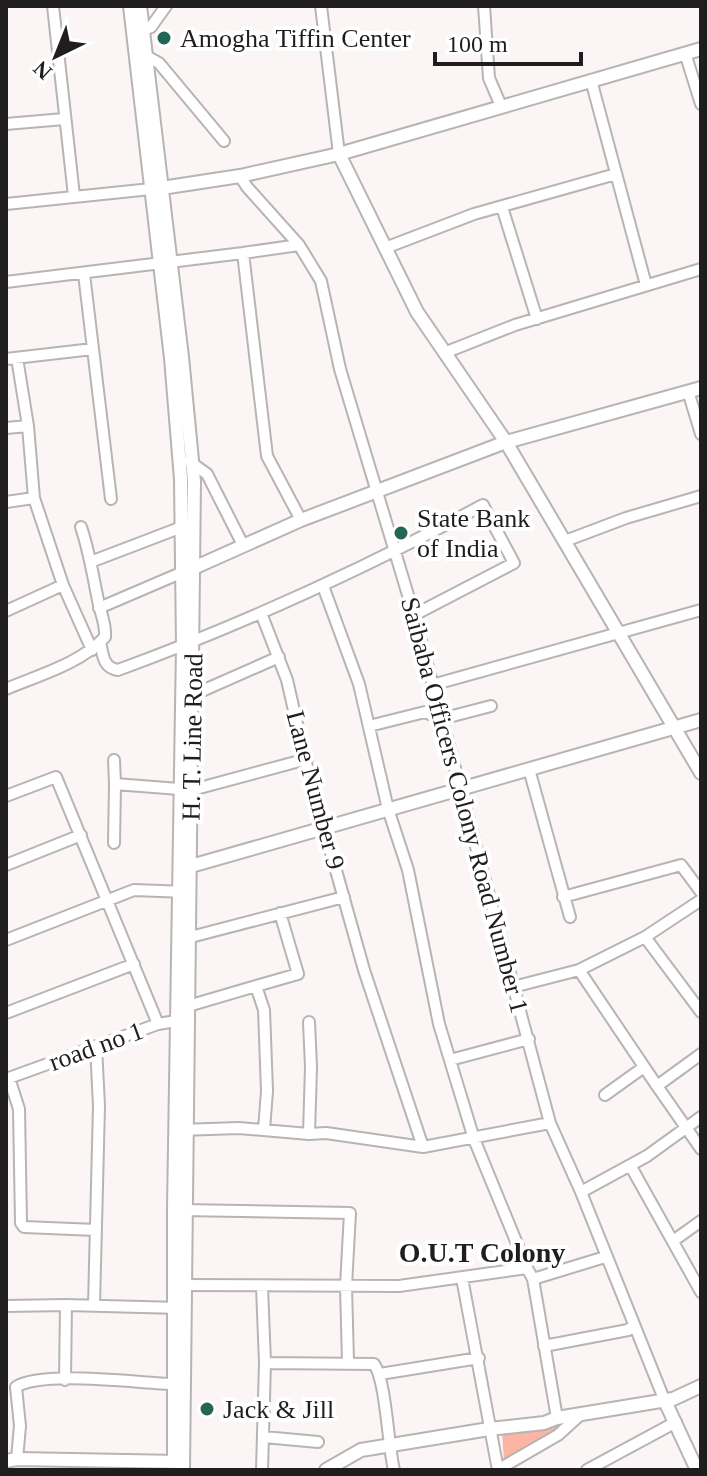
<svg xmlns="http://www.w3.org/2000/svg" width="707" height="1476" font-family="'Times New Roman',serif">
  <rect width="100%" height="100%" fill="#fbf6f5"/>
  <path fill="#fbb5a2" d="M565,1423L556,1432L504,1461L502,1433Z"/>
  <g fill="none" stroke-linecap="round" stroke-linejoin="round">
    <defs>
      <path id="minor" d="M53,6L74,196
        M321,6L339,154
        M484,6L489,78L501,106
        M136,33L151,27L166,6
        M141,53L159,63L224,141
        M685,53L701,104
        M591,80L646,285
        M6,124L64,119
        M240,176L247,187L299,245L321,281L340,369L414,615L550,1123L581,1192L664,1399
        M6,204L151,189
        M502,207L537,319
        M385,248L474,214L616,174
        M243,253L299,245
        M84,274L111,499
        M6,282L243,253L267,456L301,520
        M444,353L515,325L701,269
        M17,358L28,426L34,498L63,585L92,650
        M6,359L93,349
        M688,391L701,434
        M6,428L28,426
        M189,461L207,474L243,545
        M6,502L34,498
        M565,541L626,518L701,496
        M93,561L182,527
        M323,586L359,684L388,809L408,870L439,1024L474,1139L527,1268L533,1279L557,1418
        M99,608L183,572
        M6,611L63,585
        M261,613L287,680L307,767L364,970L423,1147
        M100,642C103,655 103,668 118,670C244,624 365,568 483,505L514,563L414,615
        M432,685L701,610
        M6,689C39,675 80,664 105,637C106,625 102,617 99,605C93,577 90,554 81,527
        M186,698L279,657
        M369,726L425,712L441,719L491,706
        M114,760L115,784L192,790L307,759
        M529,769L570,917
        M6,796L56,777L158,1024
        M114,843L115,784
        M6,865L81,835
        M563,897L681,865L701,892
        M701,900L645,937L701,1012
        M183,939L344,897
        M6,940L134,890L186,892
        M579,970L657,1086
        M513,987L579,970L645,937
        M188,1006L256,986
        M6,1013L134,964
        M309,1022L311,1067L309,1134
        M701,1054L657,1086L701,1149
        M450,1060L529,1039
        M9,1078L19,1109L21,1223L24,1227L96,1230
        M6,1079L158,1024L182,1020
        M605,1095L644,1067
        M180,1130L239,1128L309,1134L326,1133L423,1147L550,1123
        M264,1130L267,1091L264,1010L256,986L298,974L280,913
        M630,1165L701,1292
        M581,1192L647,1156L701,1117
        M181,1210L350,1213L346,1286L348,1362
        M673,1241L701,1221
        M462,1278L498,1470
        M533,1279L605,1257
        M178,1285L399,1286L527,1268
        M262,1287L265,1363L262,1470
        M94,1305L99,1106L96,1046
        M6,1306L66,1305L180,1308
        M544,1346L628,1330L633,1326
        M265,1363L374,1364C386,1380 388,1446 394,1470
        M380,1374L479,1358
        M65,1380L66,1305
        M264,1437L318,1442
        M17,1459L20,1426L16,1387C42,1370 138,1383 173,1384
        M499,1469L558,1435L580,1415
        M587,1470L676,1422"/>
      <path id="tertiary" d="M130,6L171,358L181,479L183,646L174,1209V1470
        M140,6L182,357L194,481L183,1470
        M339,154L417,312L506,442L701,773
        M155,189L240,176L339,154L701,49
        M189,570L301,520L506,442L701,388
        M183,865L191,866L701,720
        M664,1399L697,1470
        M6,1461L17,1459L180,1462
        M326,1470L361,1450L489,1429L544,1423L557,1418L673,1399L701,1386"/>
    </defs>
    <use href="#minor" stroke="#b8b4b3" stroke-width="14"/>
    <use href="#tertiary" stroke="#b8b4b3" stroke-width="16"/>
    <use href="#minor" stroke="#fff" stroke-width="10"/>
    <use href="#tertiary" stroke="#fff" stroke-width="12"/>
  </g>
  <g fill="#246655" stroke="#fff" stroke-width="3">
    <circle cx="164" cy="38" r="8"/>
    <circle cx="401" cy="533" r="8"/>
    <circle cx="207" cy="1409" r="8"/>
  </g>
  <g text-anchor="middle" stroke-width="8" stroke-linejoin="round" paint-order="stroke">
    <g font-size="26" fill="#1f1d1d" stroke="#fff" text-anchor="start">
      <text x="180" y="47">Amogha Tiffin Center</text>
      <text x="417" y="527">State Bank<tspan x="417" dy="30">of India</tspan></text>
      <text x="223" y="1418">Jack &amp; Jill</text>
    </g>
    <g font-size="26" fill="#1f1d1d" stroke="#fff">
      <text transform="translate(192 737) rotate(-89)" y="9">H. T. Line Road</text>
      <text transform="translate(316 790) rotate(75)" y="9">Lane Number 9</text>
      <text transform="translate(465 805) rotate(75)" y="9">Saibaba Officers Colony Road Number 1</text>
      <text transform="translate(96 1046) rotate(-20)" y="9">road no 1</text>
    </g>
    <g font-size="28" font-weight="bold" fill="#1f1d1d" stroke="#fff">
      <text x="482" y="1262">O.U.T Colony</text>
    </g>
  </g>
  <rect width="707" height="1476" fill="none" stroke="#1f1d1d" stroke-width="16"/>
  <g transform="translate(56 56) rotate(223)" stroke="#ffffff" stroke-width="6" paint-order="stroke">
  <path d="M0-6L14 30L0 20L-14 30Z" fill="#1f1d1d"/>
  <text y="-12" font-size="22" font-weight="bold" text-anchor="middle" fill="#1f1d1d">N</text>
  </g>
  <path d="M435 52v12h146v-12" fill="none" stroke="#1f1d1d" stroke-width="4"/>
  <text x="447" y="52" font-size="24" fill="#1f1d1d" stroke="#ffffff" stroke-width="6" paint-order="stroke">100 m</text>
</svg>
